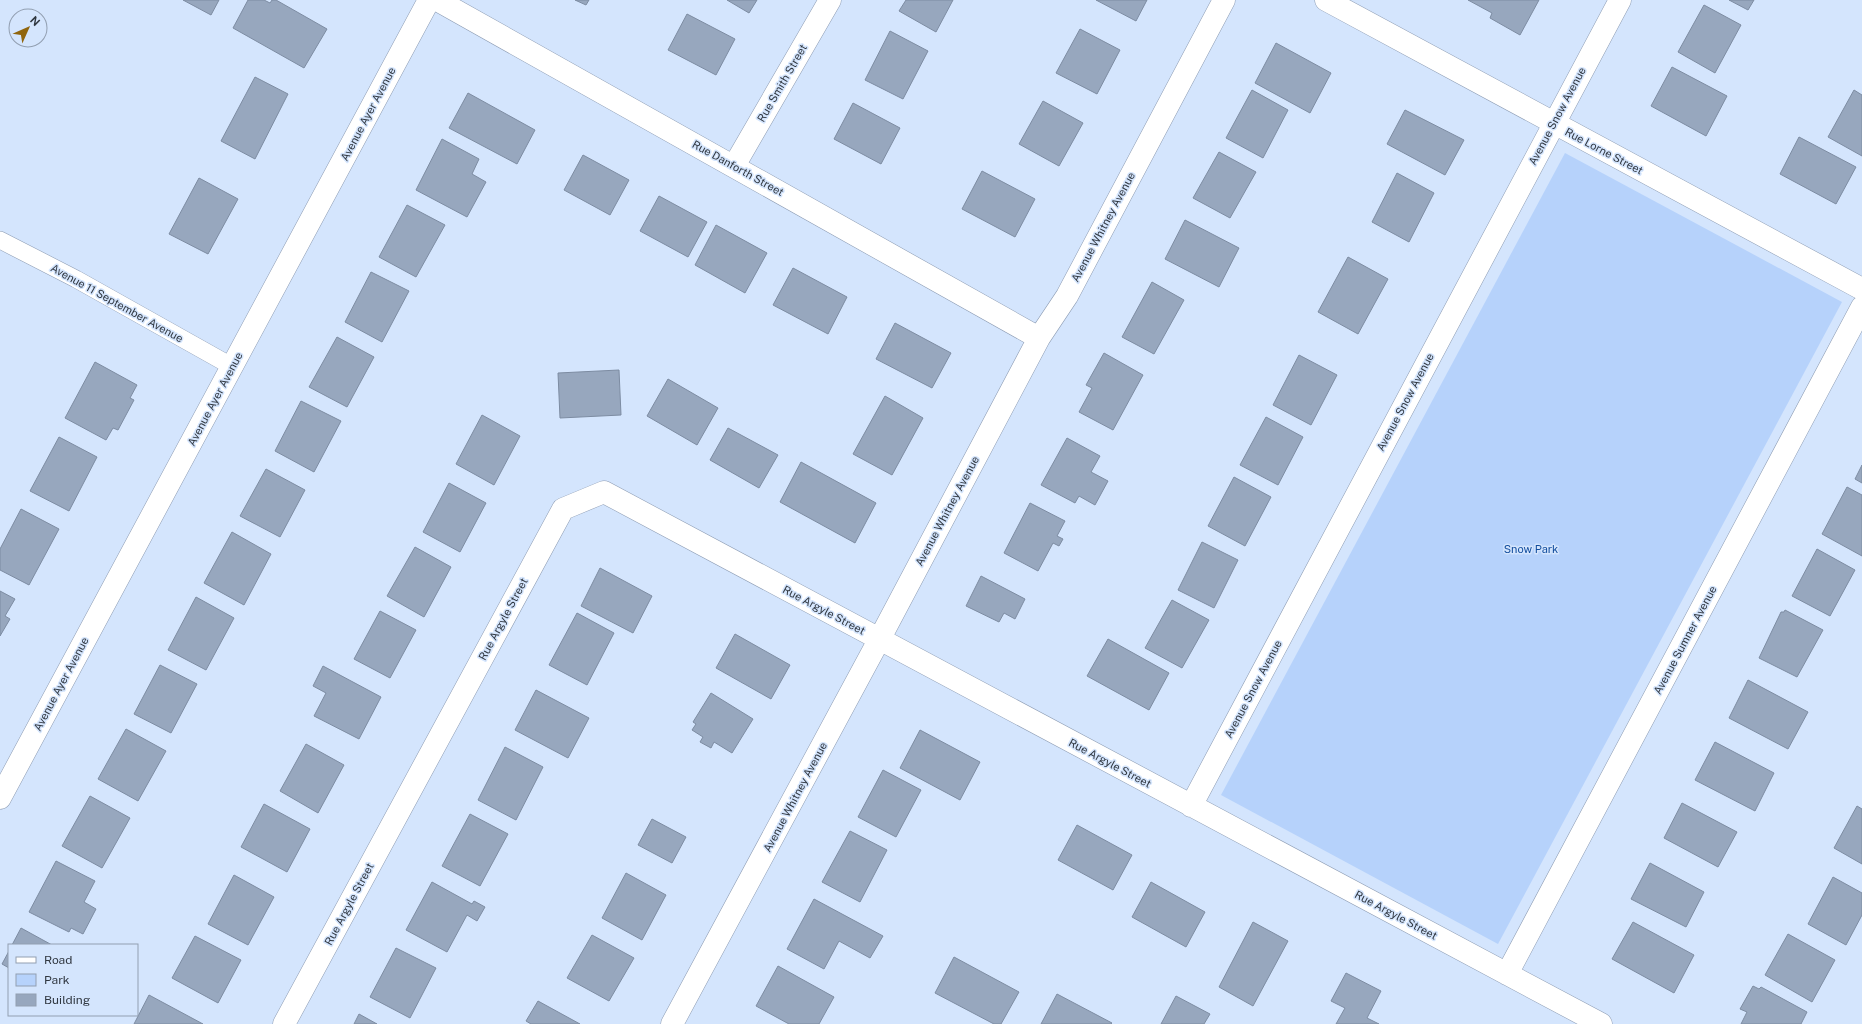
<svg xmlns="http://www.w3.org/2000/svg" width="1862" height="1024" font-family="'Public Sans',sans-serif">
  <rect width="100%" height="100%" fill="#d4e5fd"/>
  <path fill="#b6d2fb" d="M1565,153L1842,302L1498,944L1221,795Z"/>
  <path fill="#97a7be" stroke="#7d8ca2" d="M183,0H219L211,15Z
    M248,0H264L270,3L272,0H276L327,29L304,68L233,28Z
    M575,0H589L586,5Z
    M727,0H757L749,13Z
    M906,0H953L936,32L899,11Z
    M1096,0H1147L1136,21Z
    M1468,0H1539L1520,35L1490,18L1492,13Z
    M1729,0H1754L1748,10Z
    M1704,5L1741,25L1715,73L1678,52Z
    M687,14L735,39L716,75L668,50Z
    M1080,29L1120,50L1097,94L1056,73Z
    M890,31L928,51L903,99L865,80Z
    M1276,43L1331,73L1310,113L1255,83Z
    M1672,67L1727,96L1706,136L1651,106Z
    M255,77L288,94L255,159L221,141Z
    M1252,90L1288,110L1263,158L1226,138Z
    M1854,90L1862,95V156L1828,137Z
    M468,93L535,130L517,164L449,128Z
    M1043,101L1083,123L1059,166L1019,144Z
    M853,103L900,128L881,164L834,139Z
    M1405,110L1464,140L1445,175L1387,144Z
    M1799,137L1856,167L1836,204L1780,174Z
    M442,139L479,159L472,174L486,182L467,217L416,190Z
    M1219,152L1256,172L1230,218L1193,198Z
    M583,155L629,180L610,215L564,190Z
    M982,171L1035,199L1015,237L962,209Z
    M1397,173L1434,193L1409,242L1372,222Z
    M199,178L238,199L208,254L169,234Z
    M659,196L707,222L688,257L640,231Z
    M407,205L445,225L416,277L379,257Z
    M1185,220L1239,248L1219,287L1165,259Z
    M716,225L767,253L745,293L695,265Z
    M1348,257L1388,279L1358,334L1318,312Z
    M793,268L847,297L828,334L773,305Z
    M371,272L409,291L382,342L345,322Z
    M1152,282L1184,300L1154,354L1122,337Z
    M895,323L951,353L932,388L876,359Z
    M337,337L374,357L347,407L309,387Z
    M1104,353L1143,375L1113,430L1079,412L1092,388L1086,385Z
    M1299,355L1337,375L1311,425L1273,405Z
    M95,362L137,385L130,398L134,400L118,430L113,428L106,440L65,418Z
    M619,370L621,415L560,418L558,373Z
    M668,379L718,408L697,445L647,416Z
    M885,396L923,418L892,475L853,454Z
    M301,401L341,421L314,472L275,451Z
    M482,415L520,436L494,485L456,464Z
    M1266,417L1303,437L1278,485L1240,465Z
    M728,428L778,455L759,488L710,460Z
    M59,437L97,457L69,511L30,491Z
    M1067,438L1100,456L1091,472L1108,481L1095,505L1079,496L1075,503L1041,485Z
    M801,462L876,503L855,543L780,502Z
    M1862,465V483L1855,479Z
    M266,469L305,490L280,537L240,516Z
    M1234,477L1271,497L1245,546L1208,526Z
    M449,483L486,503L460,552L423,532Z
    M1847,487L1862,495V556L1822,534Z
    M1030,503L1065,521L1057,536L1063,539L1059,546L1053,543L1038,571L1004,553Z
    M21,509L59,529L29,585L0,570V549Z
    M232,532L271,554L244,605L204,583Z
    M1202,542L1238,560L1214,608L1178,590Z
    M415,547L451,567L424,617L387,596Z
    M1817,549L1855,570L1830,616L1792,596Z
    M600,568L652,596L633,633L581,606Z
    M981,576L1025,599L1015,619L1004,613L999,622L966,606Z
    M0,591L15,599L5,616L10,619L0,636Z
    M196,597L234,618L206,670L168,650Z
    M1172,600L1209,620L1182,668L1145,648Z
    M1785,610L1823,630L1797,677L1759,658L1781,612H1784Z
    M380,611L416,630L390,678L354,659Z
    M577,613L614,633L587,685L549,665Z
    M735,634L790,665L771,699L716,668Z
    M1108,639L1169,673L1149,710L1087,676Z
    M160,665L197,684L171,733L134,714Z
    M323,666L381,697L359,739L314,716L326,693L313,686Z
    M1748,680L1808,712L1788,749L1729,718Z
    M536,690L589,718L568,758L515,730Z
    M711,693L753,719L732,753L714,742L711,748L700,742L703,737L692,730L696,724L693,722Z
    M126,729L166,751L138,801L98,779Z
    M920,730L980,762L960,800L900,768Z
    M1715,742L1774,773L1755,811L1695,780Z
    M306,744L344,765L318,813L280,791Z
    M505,747L543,767L516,820L478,800Z
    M883,770L921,790L896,837L858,817Z
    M90,796L130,818L102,868L62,846Z
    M1682,803L1737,832L1718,867L1664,838Z
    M264,804L310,829L287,872L241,847Z
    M1857,806L1862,809V864L1834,848Z
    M470,814L508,834L480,886L442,866Z
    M652,819L686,837L672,863L638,845Z
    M1077,825L1132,855L1113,890L1058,860Z
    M850,831L887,850L860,902L822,882Z
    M56,861L95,881L84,902L96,909L83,934L71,928L69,932L29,912Z
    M1650,863L1704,892L1686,927L1631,899Z
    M626,873L666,895L642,940L602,918Z
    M234,875L274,897L248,945L208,924Z
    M1833,877L1862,893V915L1846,945L1808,924Z
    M432,882L472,904L474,901L485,907L477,921L467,915L447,952L406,930Z
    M1151,882L1205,912L1186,947L1132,917Z
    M814,899L883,936L870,958L839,941L824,969L787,949Z
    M1253,922L1288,941L1253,1006L1219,987Z
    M1633,922L1694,955L1674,993L1612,959Z
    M21,928L52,945H12Z
    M1788,934L1835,960L1812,1002L1765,975Z
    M592,935L634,958L609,1001L567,978Z
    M195,936L241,960L218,1003L172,978Z
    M396,948L436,968L410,1018L370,997Z
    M9,951V968L2,964Z
    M954,957L1019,992L1001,1024H994L935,993Z
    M778,966L834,997L819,1024H789L756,1006Z
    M1346,973L1381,991L1367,1018L1379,1024H1336L1345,1008L1331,1001Z
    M1753,986L1759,989L1761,987L1807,1012L1801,1024H1741L1747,1012L1740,1009Z
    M1057,994L1112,1023L1111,1024H1041Z
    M149,995L203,1024H134Z
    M1176,996L1210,1014L1204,1024H1161Z
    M538,1001L580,1024H531L526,1021Z
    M359,1014L377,1024H354Z"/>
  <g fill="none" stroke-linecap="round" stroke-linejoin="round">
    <defs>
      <path id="service" d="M0,240L76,279L233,367"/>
      <path id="minor" d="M437,0L1039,338
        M1326,0L1862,289
        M734,166L830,0
        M1191,806L1620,0
        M1507,974L1862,307
        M284,1024L563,509L604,492L1601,1024
        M672,1024L879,640L1039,338L1067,296L1224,0"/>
      <path id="tertiary" d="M0,798L429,0"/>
    </defs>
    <use href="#service" stroke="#8d9cb3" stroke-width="18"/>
    <use href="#minor" stroke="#8d9cb3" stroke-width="23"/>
    <use href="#tertiary" stroke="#8d9cb3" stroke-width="23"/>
    <use href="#service" stroke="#fff" stroke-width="17"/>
    <use href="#minor" stroke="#fff" stroke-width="22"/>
    <use href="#tertiary" stroke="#fff" stroke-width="22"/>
  </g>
  <g text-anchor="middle" stroke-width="3" stroke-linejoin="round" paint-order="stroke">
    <g font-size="11" fill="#303740" stroke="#d4e5fd">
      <text transform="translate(782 83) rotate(-60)" y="4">Rue Smith Street</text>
      <text transform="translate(368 114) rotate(-62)" y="4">Avenue Ayer Avenue</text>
      <text transform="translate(1557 116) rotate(-62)" y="4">Avenue Snow Avenue</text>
      <text transform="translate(1604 151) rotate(28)" y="4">Rue Lorne Street</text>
      <text transform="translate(738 168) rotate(29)" y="4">Rue Danforth Street</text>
      <text transform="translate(1103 227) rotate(-62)" y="4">Avenue Whitney Avenue</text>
      <text transform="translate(117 303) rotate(29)" y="4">Avenue 11 September Avenue</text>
      <text transform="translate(215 399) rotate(-62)" y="4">Avenue Ayer Avenue</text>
      <text transform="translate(1405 402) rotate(-62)" y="4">Avenue Snow Avenue</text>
      <text transform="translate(947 511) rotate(-62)" y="4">Avenue Whitney Avenue</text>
      <text transform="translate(824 610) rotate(28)" y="4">Rue Argyle Street</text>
      <text transform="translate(503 619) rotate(-62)" y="4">Rue Argyle Street</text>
      <text transform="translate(1685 640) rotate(-62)" y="4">Avenue Sumner Avenue</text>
      <text transform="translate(61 684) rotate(-62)" y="4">Avenue Ayer Avenue</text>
      <text transform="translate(1253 689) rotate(-62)" y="4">Avenue Snow Avenue</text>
      <text transform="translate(1110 763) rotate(28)" y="4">Rue Argyle Street</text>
      <text transform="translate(795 797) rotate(-62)" y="4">Avenue Whitney Avenue</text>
      <text transform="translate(349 904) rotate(-62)" y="4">Rue Argyle Street</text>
      <text transform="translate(1396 915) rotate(28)" y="4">Rue Argyle Street</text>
    </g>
    <g font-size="11" fill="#104c9d" stroke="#d4e5fd">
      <text x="1531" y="553">Snow Park</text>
    </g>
  </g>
  <rect x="8" y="944" width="130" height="72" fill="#d4e5fd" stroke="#929fb1"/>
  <rect x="16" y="957" width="20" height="6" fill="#ffffff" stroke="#929fb1"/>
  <text x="44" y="964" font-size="12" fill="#303740">Road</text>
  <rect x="16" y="974" width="20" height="12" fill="#b6d2fb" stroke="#929fb1"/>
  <text x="44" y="984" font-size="12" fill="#303740">Park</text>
  <rect x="16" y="994" width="20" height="12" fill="#97a7be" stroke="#929fb1"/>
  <text x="44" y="1004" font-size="12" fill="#303740">Building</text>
  <g transform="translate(28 28) rotate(45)"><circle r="19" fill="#d4e5fd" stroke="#929fb1"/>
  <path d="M0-3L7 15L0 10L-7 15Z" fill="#90650d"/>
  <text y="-6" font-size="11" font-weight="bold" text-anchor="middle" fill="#303740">N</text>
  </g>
</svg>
